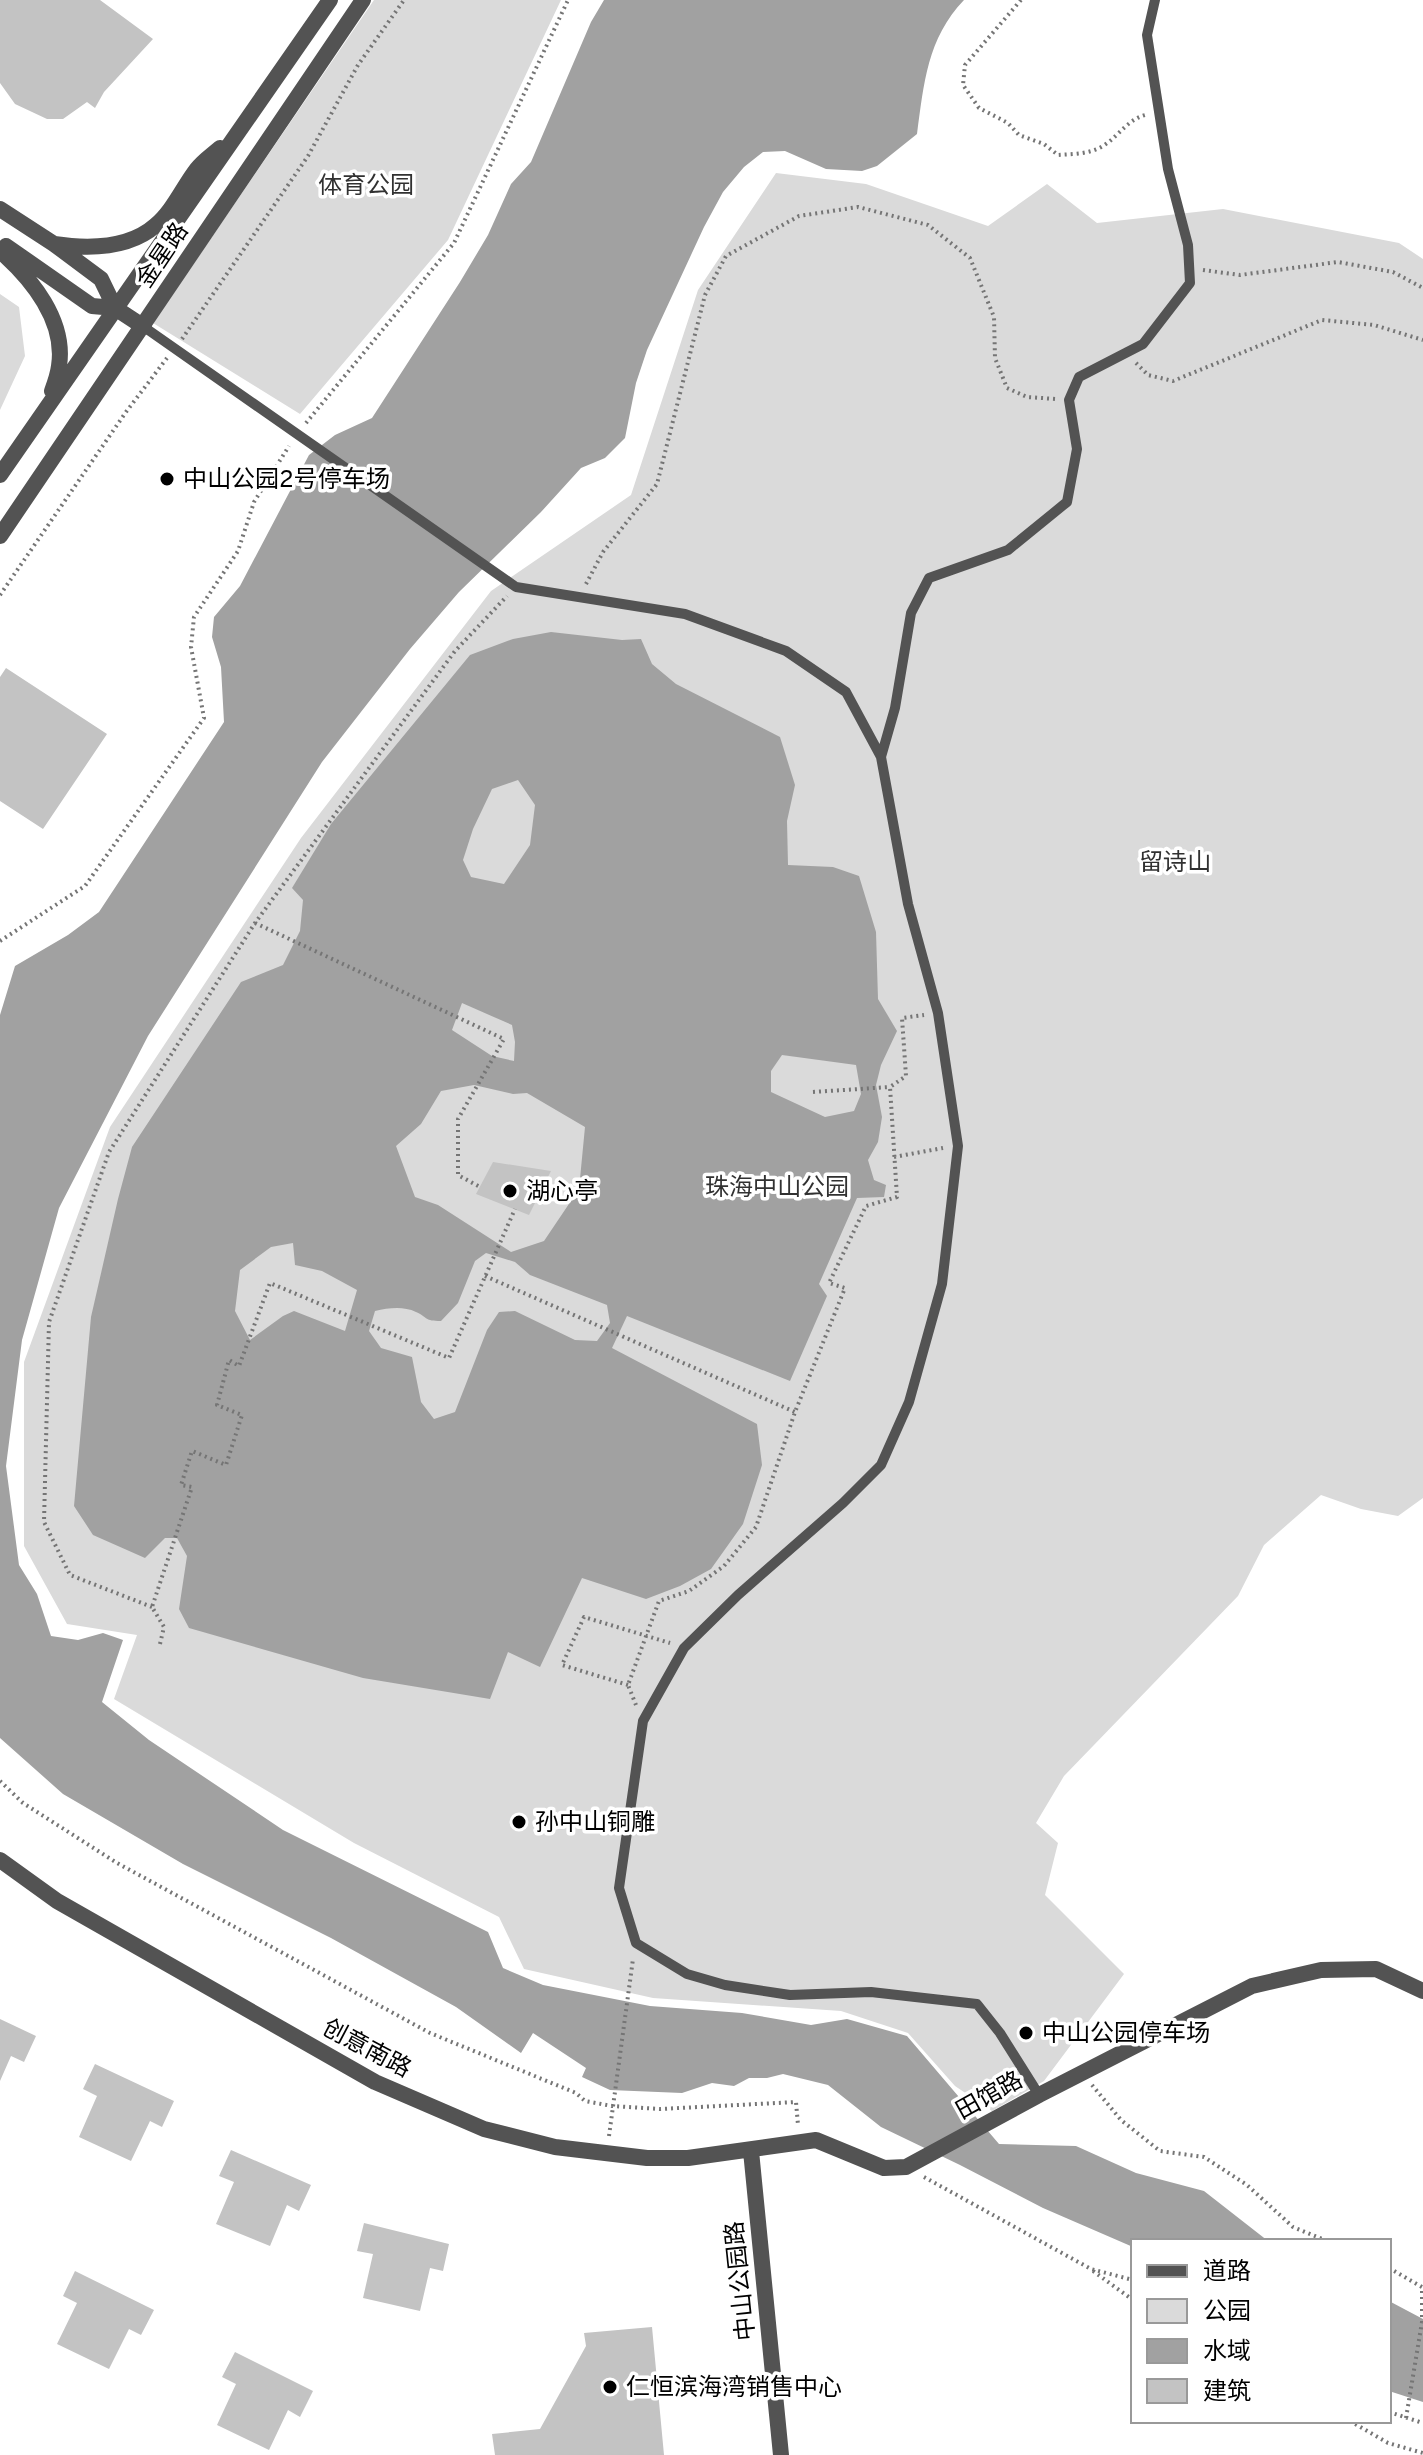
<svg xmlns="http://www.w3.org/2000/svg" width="1423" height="2455" font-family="Overpass,'Noto Sans SC',sans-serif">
  <rect width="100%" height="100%" fill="#fff"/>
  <path fill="#dadada" d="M374,0H561L448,240L300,414L153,323Z
    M776,173L866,184L988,226L1047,184L1097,223L1223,209L1399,243L1423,259V1498L1398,1516L1361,1509L1321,1495L1264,1545L1238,1596L1064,1776L1036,1823L1058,1843L1045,1895L1124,1974L1044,2081L992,2111L955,2086L908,2033L841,2011L653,1998L524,1969L499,1917L354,1843L114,1699L137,1635L67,1624L24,1546V1362L110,1127L301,838L491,591L631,495L698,290Z
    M0,294L19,307L25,356L0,410Z"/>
  <path fill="#a1a1a1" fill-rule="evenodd" d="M604,0H964C927,39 924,83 917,134L877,166L862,171L826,169L785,151L763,152L744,167L723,192L704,227L647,350L636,383L625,438L605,458L581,468L541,512L459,592L410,649L322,762L148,1036L59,1208L22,1340L6,1466L19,1565L37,1594L51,1636L78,1640L103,1633L123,1640L102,1702L149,1740L283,1830L488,1932L503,1968L543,1985L650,2006L742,2013L811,2025L847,2019L907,2036L999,2144L1076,2146L1136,2173L1204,2191L1268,2241H1133V2247L1043,2208L960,2165L881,2127L828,2085L783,2074L767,2078H749L734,2086L712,2083L682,2093L610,2090L582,2077L586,2068L533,2033L521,2053L456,2007L331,1938L183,1864L63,1794L0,1738V1015L15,966L68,935L99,912L224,722L221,667L212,637L214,617L240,586L309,455L335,435L372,418L460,282L488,235L511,184L531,162L591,22Z
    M551,632L622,640L641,639L652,664L676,684L780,737L795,785L787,821L788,865L833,867L859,876L876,932L878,999L897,1031L881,1065L876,1085L882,1117L878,1142L868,1160L874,1180L886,1185L884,1197L857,1198L819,1284L827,1296L790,1381L627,1316L612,1348L757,1424L762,1465L743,1524L711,1569L680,1586L646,1599L582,1578L540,1667L508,1652L490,1699L363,1678L189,1628L179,1609L187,1556L177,1538H165L145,1558L93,1535L74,1506L91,1317L118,1199L132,1147L241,982L283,965L300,931L303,900L292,888L331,824L470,655L513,639ZM518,780L535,805L530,845L504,884L471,877L463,860L473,829L492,789ZM462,1003L512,1025L515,1042L514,1061L492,1056L452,1030ZM782,1055L856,1065L861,1094L854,1111L825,1117L771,1092V1071ZM474,1085L513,1094L527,1093L585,1127L579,1189L544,1241L511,1252L438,1205L415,1197L396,1146L421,1124L441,1091ZM293,1243L295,1265L322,1271L357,1290L345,1331L294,1311L283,1316L250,1340L235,1311L240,1270L271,1247ZM486,1253L515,1262L530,1275L607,1305L610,1323L597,1341L575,1340L515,1311L499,1312L487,1330L455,1412L434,1419L421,1402L412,1357L381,1348L369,1331L375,1311C389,1308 403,1306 416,1312C429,1318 424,1321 441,1321L458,1303L475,1261Z
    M1389,2301L1423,2319V2402L1389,2391Z"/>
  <path fill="#c3c3c3" d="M0,0H100L153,39L104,92L95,108L87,102L63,119H47L15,104L0,83Z
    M6,668L107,734L43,829L0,801V677Z
    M493,1162L551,1171L529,1215L476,1194Z
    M0,2019L36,2036L24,2062L11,2056L0,2081Z
    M95,2064L174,2101L162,2127L150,2121L131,2161L79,2137L97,2096L83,2089Z
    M231,2150L311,2185L299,2211L287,2205L270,2246L216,2224L234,2182L219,2176Z
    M364,2223L449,2244L443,2271L430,2268L420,2311L363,2298L373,2254L357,2251Z
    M75,2271L154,2310L141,2335L129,2329L109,2369L57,2344L77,2303L63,2296Z
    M652,2327L664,2455H495L492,2434L540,2429L586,2346L584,2333Z
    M235,2352L313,2391L300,2417L288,2410L269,2450L217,2425L236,2384L222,2377Z"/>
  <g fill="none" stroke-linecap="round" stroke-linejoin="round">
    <path stroke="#757575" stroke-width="4" stroke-dasharray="2 4" stroke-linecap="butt" d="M1021,0L965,65L963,85L979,108L1008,123L1019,135L1044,144L1058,155C1073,154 1090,154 1103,146C1119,136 1127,120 1145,115
      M1203,270L1240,275L1338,262L1393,272L1423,288
      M182,339L308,156L358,65L404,0
      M1136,363L1148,375L1173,381L1322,320L1374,325L1423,340
      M306,423L454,243L568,0
      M586,584L603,552L657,484L705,295L726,256L799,216L858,207L928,225L970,258L994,317L995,358L1007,388L1027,397L1056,399
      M0,595L126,412L167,358
      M255,923L504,1039L458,1119V1175L480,1187
      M0,941L85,886L204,718L191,647L194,617L238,551L254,502L289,446
      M813,1092L890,1087
      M894,1157L943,1148
      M485,1276L795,1412
      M152,1607L70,1575L44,1522L49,1322L109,1152L255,923L455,651L507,596
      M160,1644L164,1627L152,1607L192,1487L181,1485L192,1451L226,1465L242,1415L217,1405L229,1360L239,1366L270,1283L449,1358L515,1209
      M628,1685L562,1665L584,1617L670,1643
      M636,1705L628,1685L659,1601L689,1591L724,1566L756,1527L795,1412L845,1288L829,1283L866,1206L897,1197L890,1087L906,1076L902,1018L924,1015
      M0,1781L23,1803L117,1863L430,2033L576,2093L585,2101L612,2106L660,2109L796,2102L798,2125
      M1092,2085L1121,2120L1160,2151L1204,2157L1247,2185L1293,2227L1327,2241
      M609,2136L633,1959
      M924,2177L1091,2269L1133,2280
      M1389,2268L1422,2287V2322
      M1093,2271L1133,2300
      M1389,2412L1423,2423
      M1406,2418L1422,2322
      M1350,2421L1388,2443L1423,2453"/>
    <path stroke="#535353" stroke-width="10" d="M144,327L516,587L685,614L786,651L846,692L881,757
      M1039,2095L1000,2033L977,2004L871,1992L790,1995L725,1985L687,1974L636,1943L619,1888L643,1721L684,1648L738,1595L843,1503L881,1465L909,1402L942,1284L958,1146L938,1013L908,904L881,757L895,708L911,613L929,578L1008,550L1067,502L1077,449L1069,400L1079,377L1143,344L1190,283L1188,245L1168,169L1147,35L1155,0"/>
    <path stroke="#535353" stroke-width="16" d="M0,1860L57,1901L375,2082L484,2129L555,2147L647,2158H688L816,2140L884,2168L906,2167L1039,2095L1252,1986L1321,1970L1376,1969L1423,1991
      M751,2151L781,2455"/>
    <path stroke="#535353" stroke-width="16" d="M0,209L54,244L101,279L115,308
      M54,244C88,249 129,249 156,225C173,211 183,187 197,169C203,161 212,155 220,148
      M6,246L92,306L115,308L144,327
      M0,251C32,279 66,321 59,366C58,375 55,383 52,391
      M0,475L330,0
      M0,536L363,0"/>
  </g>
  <g fill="#000" stroke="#fff" stroke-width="3">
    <circle cx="167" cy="479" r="8"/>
    <circle cx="510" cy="1191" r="8"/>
    <circle cx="519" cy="1822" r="8"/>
    <circle cx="1026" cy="2033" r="8"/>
    <circle cx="610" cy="2387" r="8"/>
  </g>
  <g text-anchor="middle" stroke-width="7" stroke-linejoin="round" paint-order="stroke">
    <g font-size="24" fill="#313131" stroke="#fff">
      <text x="366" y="193">体育公园</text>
      <text x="1175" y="870">留诗山</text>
      <text x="777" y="1195">珠海中山公园</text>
    </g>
    <g font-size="24" fill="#000" stroke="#fff">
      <text transform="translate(162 255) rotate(-56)" y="8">金星路</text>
      <text transform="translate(367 2048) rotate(28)" y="8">创意南路</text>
      <text transform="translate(989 2095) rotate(-29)" y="8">田馆路</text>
      <text transform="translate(740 2281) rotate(-96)" y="8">中山公园路</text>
    </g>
    <g font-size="24" fill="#000" stroke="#fff" text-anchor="start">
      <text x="183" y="487">中山公园2号停车场</text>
      <text x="526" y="1199">湖心亭</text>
      <text x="535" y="1830">孙中山铜雕</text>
      <text x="1042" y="2041">中山公园停车场</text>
      <text x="626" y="2395">仁恒滨海湾销售中心</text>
    </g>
  </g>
  <rect x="1131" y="2239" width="260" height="184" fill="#ffffff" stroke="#999999" stroke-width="2"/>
  <rect x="1147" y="2265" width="40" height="12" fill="#535353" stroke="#999999" stroke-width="2"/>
  <text x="1203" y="2279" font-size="24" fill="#000000">道路</text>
  <rect x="1147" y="2299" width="40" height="24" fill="#dadada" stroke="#999999" stroke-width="2"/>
  <text x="1203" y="2319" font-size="24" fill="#000000">公园</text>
  <rect x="1147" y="2339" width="40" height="24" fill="#a1a1a1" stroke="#999999" stroke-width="2"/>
  <text x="1203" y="2359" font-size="24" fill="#000000">水域</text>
  <rect x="1147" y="2379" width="40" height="24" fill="#c3c3c3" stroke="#999999" stroke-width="2"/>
  <text x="1203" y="2399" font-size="24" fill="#000000">建筑</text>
</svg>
